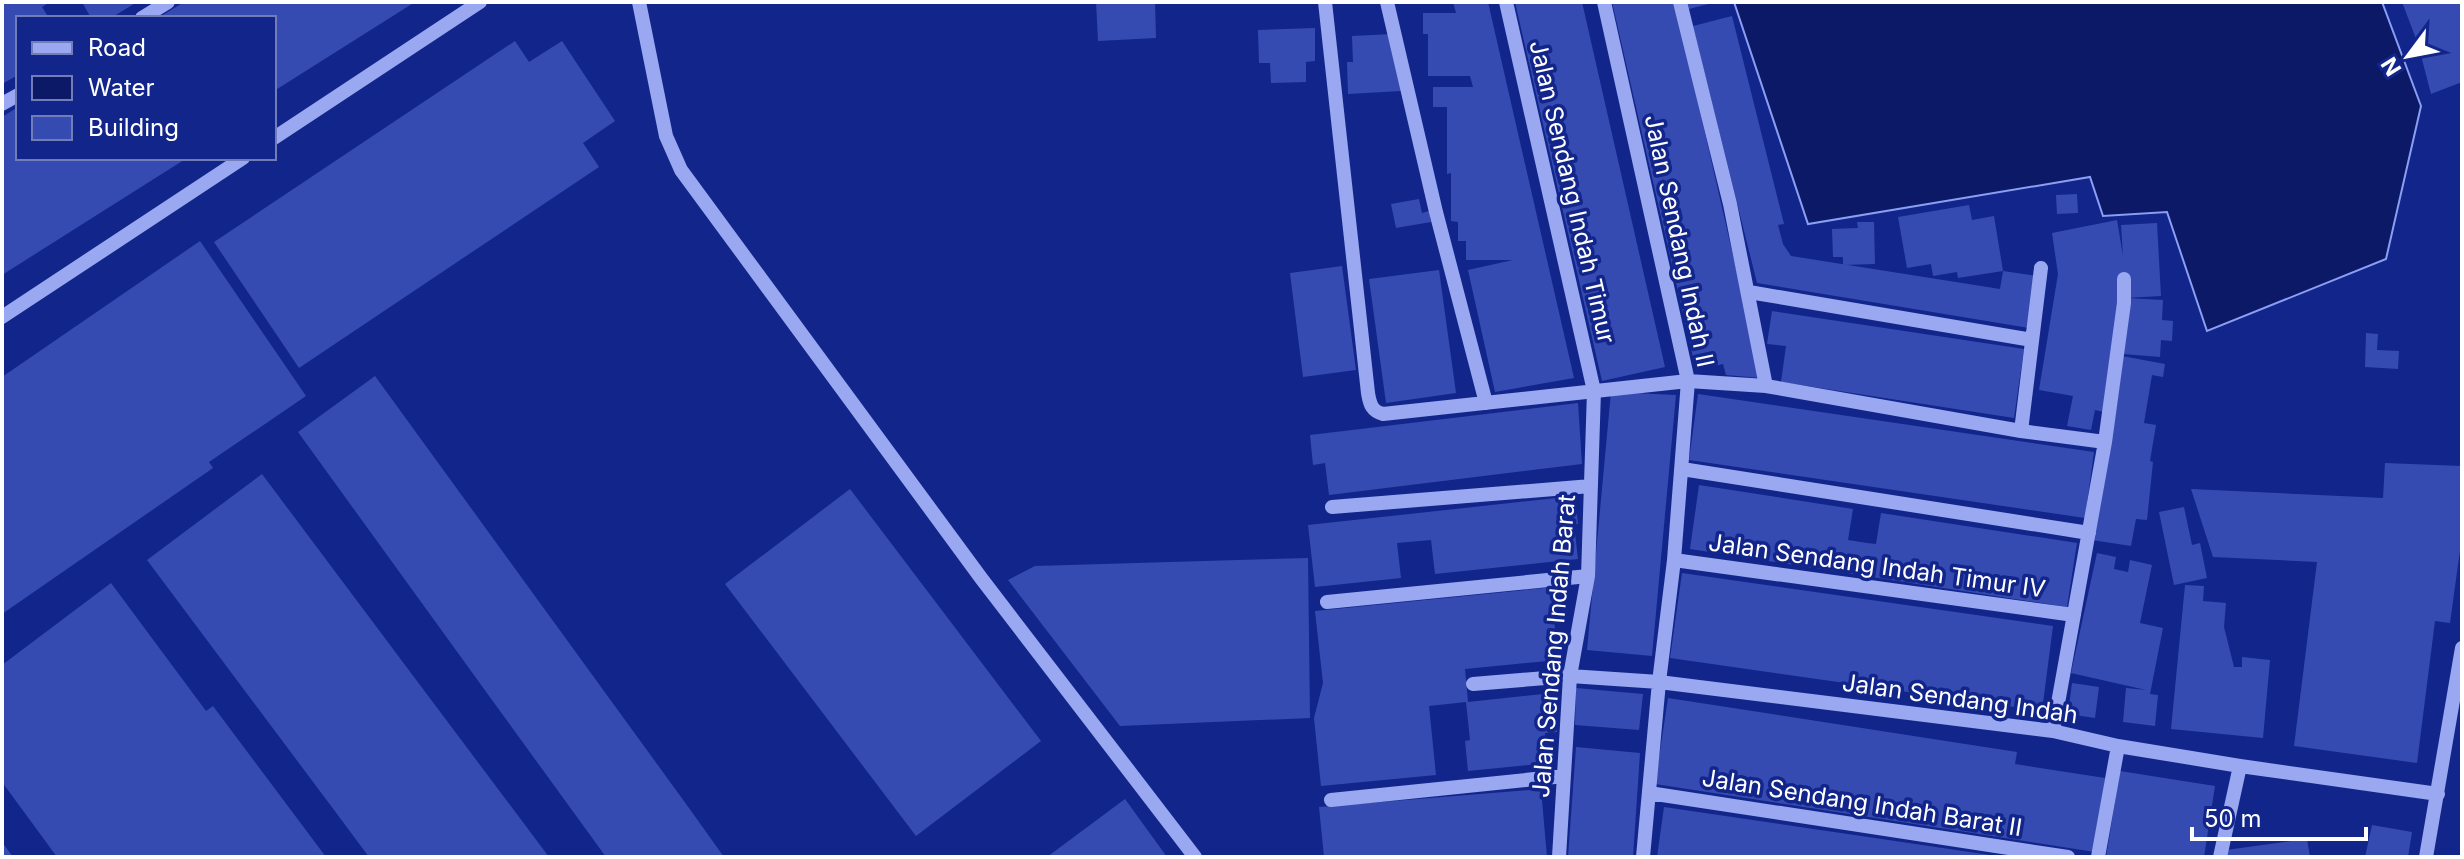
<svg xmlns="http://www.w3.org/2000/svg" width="2464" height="859" font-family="Inter,sans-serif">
  <rect width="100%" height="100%" fill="#12258a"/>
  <path fill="#0b1966" stroke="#8a9ef4" stroke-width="2" d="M1734,2H2382L2421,106L2386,259L2207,331L2167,212L2103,216L2090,177L1808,224Z"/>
  <path fill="#364bb2" d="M2,2H50L42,7L49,18H18V75L2,84Z
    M82,2H137L111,18H91Z
    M184,2H415L274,91V18H158Z
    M1096,2H1155L1156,38L1098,41Z
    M1453,2H1488L1574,378L1495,392L1468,270L1513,260H1466V241H1458V222L1451,221V173L1447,174V107H1433V87H1473L1470,76H1428V34H1423V13H1456Z
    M1515,2H1582L1665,367L1602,381Z
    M1612,2H1675L1761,378L1726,375L1723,364L1696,370Z
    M1687,2H1712V3L1689,9Z
    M2402,2H2462V82L2431,94L2418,44Z
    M1732,16L1784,224L1778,225L1783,244L1791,256L2000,289L2003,271L2037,276L2029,328L1757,283L1693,26Z
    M1315,28V61L1306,62V82L1271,83L1270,63H1259L1258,30Z
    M1393,34L1401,91L1348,94L1347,62H1353L1352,36Z
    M515,41L529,62L562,41L615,121L583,143L599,167L299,368L214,242Z
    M18,107V158H187L2,275V117Z
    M2077,194L2078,213L2057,214L2056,195Z
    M1419,199L1422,213L1429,211L1431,222L1396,228L1391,204Z
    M1969,205L1972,220L1994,216L2003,271L1958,278L1957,272L1933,276L1931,264L1907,268L1898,217Z
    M2117,220L2123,256L2121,225L2157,223L2161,296L2126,298L2104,412L2095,410L2091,430L2067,426L2073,396L2039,390L2058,274L2052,233Z
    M1857,222H1874L1875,264L1843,265V257H1833L1832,229L1858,228Z
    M200,241L306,396L209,462L213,468L2,614V377Z
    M1342,266L1356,370L1303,377L1290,273Z
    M1439,270L1456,393L1386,403L1369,279Z
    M2126,298L2163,300L2162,320L2173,321L2172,341L2161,340L2160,357L2123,354Z
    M1772,311L2024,349L2014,418L1781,382L1786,346L1767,344Z
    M2366,333L2378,334L2377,350L2399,351L2398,369L2365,367Z
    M2122,356L2165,364L2163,377L2152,375L2144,423L2156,425L2150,461L2153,462L2147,520L2136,519L2131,546L2092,540Z
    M375,376L689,808L724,857H606L492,700L298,432Z
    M1611,392L1676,395L1652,656L1587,650Z
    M1698,394L2094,452L2085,518L1689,460Z
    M1578,403L1582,464L1329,495L1325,463L1313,465L1310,435Z
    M2385,463L2462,466V536L2450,623L2435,621L2417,763L2294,746L2317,562L2213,557L2191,489L2383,498Z
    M262,474L417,681L549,857H369L343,822L147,560Z
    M1699,485L1853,509L1848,540L1867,543L1876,544L1881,513L2077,543L2067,607L1690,549Z
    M850,489L1041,741L916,836L725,584Z
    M1575,496L1578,524H1574L1578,559L1435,574L1431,540L1397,543L1401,578L1315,587L1308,525Z
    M2184,507L2192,545L2200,543L2207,578L2174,585L2159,512Z
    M2097,553L2116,557L2114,569L2128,572L2130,560L2152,565L2140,623L2163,628L2150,694L2158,695L2155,726L2123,722L2126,688L2146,690L2071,673Z
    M1308,558L1310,718L1120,726L1008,580L1035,566Z
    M1682,573L2053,626L2042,711L1670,658Z
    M111,583L206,711L213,706L326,857H57L2,782V665Z
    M2185,585L2204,586L2203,601L2226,603L2224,627L2234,667H2242V657L2270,660L2263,738L2171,729Z
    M1565,586L1568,618L1554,619L1558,660L1465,669L1468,702L1553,693L1557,732L1545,733L1548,763L1468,771L1465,741L1470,740L1466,702L1429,706L1436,775L1321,786L1314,718L1323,683L1315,611Z
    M2072,683L2099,687L2095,718L2068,714Z
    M1576,688L1643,694L1639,730L1575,725Z
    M1668,698L2017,752L2015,764L2105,778L2095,852L1655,784Z
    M1576,747L1640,753L1633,857H1568Z
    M2120,771L2215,786L2204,857H2106Z
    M1541,789L1547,857H1324L1319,807Z
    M1125,799L1167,857H1047Z
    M1664,807L1990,855V857H1657Z
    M2372,825L2412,832L2408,857H2365Z
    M2307,839L2310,857H2227L2226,850Z
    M2,842L13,857H2Z"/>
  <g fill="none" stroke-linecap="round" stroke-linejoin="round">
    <path stroke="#99a8f0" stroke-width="14" d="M639,2L666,136L681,170L981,578L1195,857
      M1325,2L1368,393C1370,405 1372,411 1383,414L1688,381L1766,386L2021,431L2105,442
      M1387,2L1436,212L1486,403
      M1506,2L1594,391L1588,576L1570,676L1559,857
      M1604,2L1688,381L1674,560L1659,682L1643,857
      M1680,2L1730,204L1766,386
      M142,18L168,2
      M2,104L18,95
      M274,138L480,2
      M1749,292L2032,340
      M2,317L243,158
      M2021,431L2041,268
      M1682,469L2089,533
      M1332,507L1591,486
      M1674,560L2074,615
      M1327,602L1588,576
      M1473,684L1570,676L1659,682L2053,731L2118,746L2240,766L2438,794
      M2053,731L2105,442L2124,303V279
      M1649,793L2068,857
      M1331,800L1564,776
      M2098,857L2118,746
      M2220,857L2240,766
      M2426,857L2462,648"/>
  </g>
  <g text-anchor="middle" stroke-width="7" stroke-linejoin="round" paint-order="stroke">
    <g font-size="24" fill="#fff" stroke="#12258a">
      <text transform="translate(1572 192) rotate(77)" y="8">Jalan Sendang Indah Timur</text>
      <text transform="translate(1679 241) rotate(78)" y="8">Jalan Sendang Indah II</text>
      <text transform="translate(1877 566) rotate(8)" y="8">Jalan Sendang Indah Timur IV</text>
      <text transform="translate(1554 646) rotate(-85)" y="8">Jalan Sendang Indah Barat</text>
      <text transform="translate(1960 699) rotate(8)" y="8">Jalan Sendang Indah</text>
      <text transform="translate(1862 803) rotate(9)" y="8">Jalan Sendang Indah Barat II</text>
    </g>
  </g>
  <rect width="2464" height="859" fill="none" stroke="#ffffff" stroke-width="8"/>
  <rect x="16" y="16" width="260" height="144" fill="#12258a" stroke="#717cb9" stroke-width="2"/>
  <rect x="32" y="42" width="40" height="12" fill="#99a8f0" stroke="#717cb9" stroke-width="2"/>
  <text x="88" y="56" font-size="24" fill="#ffffff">Road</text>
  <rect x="32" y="76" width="40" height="24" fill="#0b1966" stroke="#717cb9" stroke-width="2"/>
  <text x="88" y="96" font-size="24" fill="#ffffff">Water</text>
  <rect x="32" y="116" width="40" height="24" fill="#364bb2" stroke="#717cb9" stroke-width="2"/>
  <text x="88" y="136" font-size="24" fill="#ffffff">Building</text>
  <g transform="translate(2408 56) rotate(238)" stroke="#12258a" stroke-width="6" paint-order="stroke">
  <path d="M0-6L14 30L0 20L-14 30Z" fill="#ffffff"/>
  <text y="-12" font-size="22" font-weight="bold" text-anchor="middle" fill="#ffffff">N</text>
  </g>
  <path d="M2192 827v12h174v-12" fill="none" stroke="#ffffff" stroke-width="4"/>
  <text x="2204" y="827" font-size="24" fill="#ffffff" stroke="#12258a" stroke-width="6" paint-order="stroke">50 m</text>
</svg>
